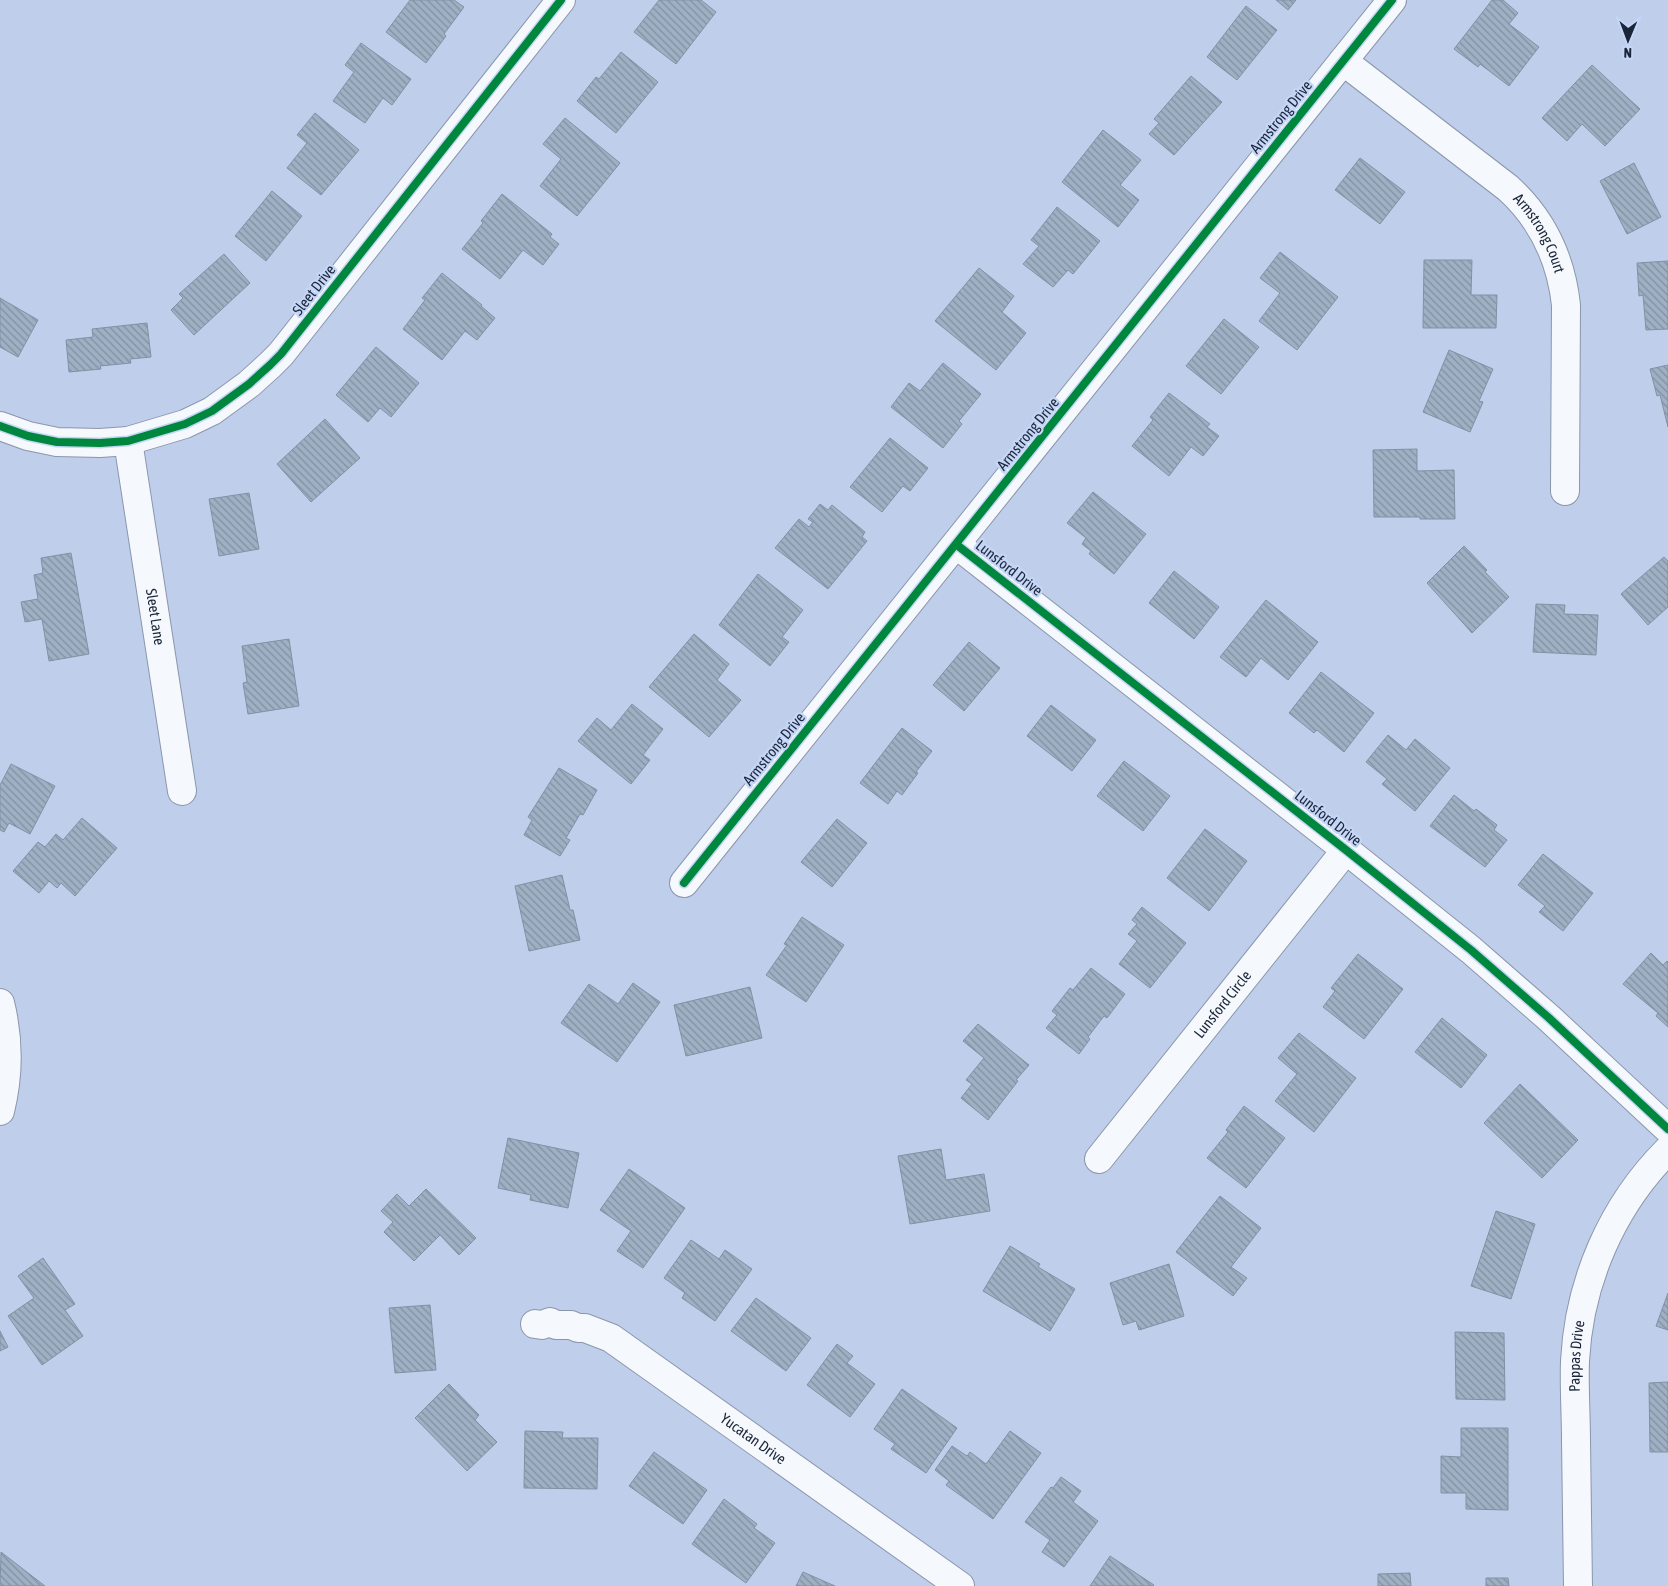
<svg xmlns="http://www.w3.org/2000/svg" width="1668" height="1586" font-family="'Asap Condensed',sans-serif">
  <defs>
    <pattern id="building-back-hatch" width="6" height="6" patternUnits="userSpaceOnUse" patternTransform="scale(1.25)"><rect width="6" height="6" fill="#9fb0c4"/><path d="M-1 5l2 2M0 0l6 6M5-1l2 2" fill="none" stroke="#818fa0"/></pattern>
  </defs>
  <rect width="100%" height="100%" fill="#bfcfeb"/>
  <path fill="url(#building-back-hatch)" stroke="#8191a5" d="M410,0H454L464,7L444,34L446,36L426,63L386,32Z
    M659,0H701L716,12L676,64L634,32Z
    M1276,0H1296L1288,10Z
    M1492,0H1503L1518,13L1509,24L1539,47L1509,86L1480,64L1478,67L1454,49Z
    M1246,6L1277,30L1237,80L1207,57Z
    M361,43L411,79L392,105L383,98L365,123L333,101L354,72L345,65Z
    M621,52L658,82L616,133L577,101L596,77L599,79Z
    M1592,65L1640,109L1605,146L1582,124L1567,141L1542,118Z
    M1191,76L1222,102L1174,155L1149,134L1159,123L1154,119Z
    M315,113L359,150L321,195L287,168L307,143L297,135Z
    M565,118L620,163L577,216L540,186L561,159L543,144Z
    M1103,130L1141,160L1120,185L1139,200L1118,227L1062,182Z
    M1360,158L1405,192L1380,224L1335,190Z
    M1634,163L1661,217L1627,234L1600,181Z
    M272,191L302,216L266,261L235,236Z
    M502,194L552,234L550,237L559,244L543,265L523,250L500,279L462,249L483,223L481,221Z
    M1057,207L1100,241L1073,274L1068,270L1053,287L1023,264L1039,246L1031,240Z
    M1280,252L1338,297L1297,350L1259,321L1280,293L1260,278Z
    M224,254L250,283L194,335L171,310L183,298L179,294Z
    M1424,260H1472L1471,295H1497L1496,328H1423Z
    M1668,261V329L1646,330L1643,295L1639,296L1637,263Z
    M979,268L1014,296L1002,312L1026,333L996,370L935,321Z
    M442,273L482,305L481,306L495,318L477,340L465,331L442,360L403,329L425,300L422,298Z
    M0,298L38,320L18,357L0,347Z
    M1224,319L1259,347L1221,394L1186,366Z
    M147,323L151,357L130,359L131,363L100,366L101,369L69,372L66,340L93,337L92,329Z
    M376,347L419,383L391,417L380,408L368,422L336,395Z
    M1449,350L1493,369L1479,401L1483,402L1470,432L1423,412Z
    M943,363L981,394L959,421L962,424L943,448L891,407L909,383L920,391Z
    M1668,365V427L1660,395L1657,396L1650,369Z
    M1169,393L1210,424L1207,427L1219,436L1203,456L1191,447L1169,476L1132,446L1153,420L1150,417Z
    M325,419L360,458L311,502L277,464Z
    M890,438L928,468L910,491L903,486L882,512L850,487Z
    M1417,449V471L1454,470L1455,519H1420V517H1374L1373,450Z
    M1093,492L1146,534L1114,574L1089,554L1091,551L1082,544L1086,538L1067,523Z
    M249,493L259,549L219,556L209,499Z
    M820,504L828,510L832,505L865,532L862,537L867,541L828,589L775,548L799,519L809,527L813,522L808,519Z
    M1464,546L1487,570L1485,572L1509,597L1472,633L1427,583Z
    M71,553L89,654L49,661L42,619L25,622L21,602L38,599L34,575L43,573L41,558Z
    M1664,557L1668,561V607L1648,625L1621,594Z
    M1174,571L1219,607L1194,639L1149,603Z
    M758,574L803,610L782,637L789,642L770,666L719,625Z
    M1266,600L1318,642L1288,680L1261,658L1246,677L1220,657Z
    M1536,604L1565,605L1564,614L1598,615L1596,655L1533,652Z
    M694,634L729,664L717,680L741,700L709,737L649,687Z
    M289,639L299,706L248,714L243,683L247,682L242,646Z
    M969,642L1000,668L964,711L933,685Z
    M1321,672L1374,713L1344,752L1317,730L1314,733L1289,713Z
    M632,704L663,729L643,755L650,760L631,784L578,741L597,718L611,730Z
    M1051,705L1096,740L1072,771L1027,736Z
    M902,728L932,751L916,772L918,773L902,795L897,791L888,804L860,783Z
    M1388,735L1406,750L1415,739L1450,768L1415,811L1382,784L1387,779L1366,762Z
    M1124,761L1170,796L1143,831L1097,796Z
    M11,764L55,786L30,834L9,823L4,832L0,830V785Z
    M559,768L597,790L583,815L580,814L566,838L570,840L560,856L524,835L532,820L528,817Z
    M1454,795L1474,811L1476,809L1497,825L1494,830L1507,840L1485,867L1430,826Z
    M82,818L117,848L75,896L61,883L57,888L49,881L39,893L13,871L38,842L45,847L56,834L63,840Z
    M837,819L867,843L832,887L801,862Z
    M1205,829L1247,861L1209,911L1167,878Z
    M1543,854L1593,893L1563,931L1539,912L1545,906L1518,885Z
    M562,875L570,910H573L580,940L529,951L515,886Z
    M1142,907L1186,943L1150,988L1119,964L1137,941L1128,934L1137,924L1132,920Z
    M802,917L844,945L806,1002L766,975L787,945L784,944Z
    M1651,953L1663,965L1667,961L1668,962V1027L1656,1016L1658,1013L1623,984Z
    M1358,954L1403,989L1364,1039L1323,1007L1335,991L1331,988Z
    M1091,968L1125,994L1107,1018L1104,1016L1088,1037L1090,1039L1079,1054L1046,1028L1057,1015L1052,1011L1070,988L1073,990Z
    M633,983L660,1002L617,1062L561,1023L589,984L618,1004Z
    M750,987L762,1038L686,1056L674,1005Z
    M1442,1018L1487,1055L1461,1088L1415,1052Z
    M978,1024L1029,1065L1016,1080L1018,1081L988,1120L961,1098L972,1084L966,1080L984,1058L963,1041Z
    M1299,1033L1356,1078L1314,1132L1275,1101L1297,1074L1278,1058Z
    M1520,1084L1578,1140L1542,1178L1484,1123Z
    M1244,1106L1285,1138L1246,1188L1207,1158L1228,1132L1226,1130Z
    M508,1138L579,1153L568,1208L530,1200L531,1195L498,1188Z
    M941,1149L946,1180L984,1174L990,1211L910,1224L898,1156Z
    M629,1169L685,1208L643,1268L617,1251L631,1231L600,1210Z
    M426,1189L476,1238L459,1255L440,1235L414,1261L384,1232L393,1222L381,1211L397,1194L409,1206Z
    M1220,1196L1261,1228L1231,1267L1247,1278L1233,1296L1176,1252Z
    M1496,1211L1535,1224L1511,1299L1471,1286Z
    M691,1240L719,1259L725,1250L752,1269L715,1321L682,1298L685,1293L664,1278Z
    M1010,1246L1040,1264L1038,1267L1075,1289L1050,1331L983,1291Z
    M43,1258L75,1304L65,1310L83,1336L42,1365L8,1316L34,1298L18,1276Z
    M1169,1264L1184,1316L1139,1330L1136,1321L1123,1325L1110,1283Z
    M1668,1293V1330L1656,1326Z
    M756,1298L811,1338L786,1371L731,1331Z
    M430,1305L436,1370L395,1373L389,1308Z
    M0,1331L8,1347L0,1351Z
    M1455,1332L1504,1333L1505,1400L1456,1399Z
    M837,1344L853,1356L847,1363L875,1384L850,1417L807,1385Z
    M1668,1382V1452H1650L1649,1383Z
    M449,1384L479,1415L475,1420L497,1442L467,1471L415,1418Z
    M902,1389L957,1428L926,1473L891,1449L895,1444L874,1429Z
    M1461,1428H1508V1510L1466,1509V1493H1441V1456L1461,1457Z
    M525,1431L563,1432L562,1438H598L597,1489L524,1488Z
    M1010,1431L1041,1453L993,1519L946,1485L949,1481L935,1470L952,1446L967,1456L970,1452L986,1464Z
    M654,1452L707,1490L683,1524L629,1486Z
    M1061,1477L1081,1491L1073,1502L1098,1521L1064,1567L1042,1552L1050,1540L1025,1522L1051,1487L1053,1488Z
    M724,1499L757,1524L754,1528L775,1543L746,1583L692,1544Z
    M1,1552L45,1586H0Z
    M1110,1556L1154,1585L1153,1586H1090Z
    M803,1572L835,1586H796Z
    M1410,1573L1411,1586H1378V1574Z
    M1486,1578H1508L1509,1586H1486Z"/>
  <g fill="none" stroke-linecap="round" stroke-linejoin="round">
    <defs>
      <g id="street">
        <path id="s1" d="M1343,61L1508,188C1542,219 1561,259 1566,305L1565,491"/>
        <path d="M0,426L28,436L57,442L100,443L128,441L185,424L212,411L249,384L270,365L281,354L561,0"/>
        <path id="s2" d="M128,441L182,791"/>
        <path d="M957,545L1346,850L1471,950L1549,1018L1668,1129"/>
        <path d="M684,883L1392,0"/>
        <path d="M0,1003C9,1039 9,1075 0,1111"/>
        <path id="s3" d="M1099,1159L1346,850"/>
        <path id="s4" d="M535,1324L542,1325L550,1322L556,1325H571L578,1328H585L611,1338L960,1586"/>
        <path id="s5" d="M1578,1586C1577,1538 1577,1490 1576,1441C1576,1415 1574,1388 1575,1361C1579,1282 1612,1206 1668,1150"/>
      </g>
    </defs>
    <use href="#street" stroke="#8b96ac" stroke-width="30"/>
    <use href="#street" stroke="#f5f8fc" stroke-width="28"/>
    <defs>
      <path id="cycleway" d="M0,426L28,436L57,442L100,443L128,441L185,424L212,411L249,384L270,365L281,354L561,0
        M957,545L1346,850L1471,950L1549,1018L1668,1129
        M684,883L1392,0"/>
    </defs>
    <use href="#cycleway" stroke="#c5d6f6" stroke-width="11"/>
    <use href="#cycleway" stroke="#00873e" stroke-width="8"/>
  </g>
  <g text-anchor="middle" stroke-width="4.5" stroke-linejoin="round" paint-order="stroke">
    <g font-size="15" fill="#1b2539" stroke="#c5d6f6">
      <text transform="translate(1281 117) rotate(-51)" y="5">Armstrong Drive</text>
      <text dy="5" stroke="none"><textPath href="#s1" startOffset="264">Armstrong Court</textPath></text>
      <text transform="translate(314 290) rotate(-52)" y="5">Sleet Drive</text>
      <text transform="translate(1028 434) rotate(-51)" y="5">Armstrong Drive</text>
      <text transform="translate(1009 568) rotate(38)" y="5">Lunsford Drive</text>
      <text dy="5" stroke="none"><textPath href="#s2" startOffset="178">Sleet Lane</textPath></text>
      <text transform="translate(774 749) rotate(-51)" y="5">Armstrong Drive</text>
      <text transform="translate(1328 818) rotate(38)" y="5">Lunsford Drive</text>
      <text dy="5" stroke="none"><textPath href="#s3" startOffset="198">Lunsford Circle</textPath></text>
      <text dy="5" stroke="none"><textPath href="#s5" startOffset="230">Pappas Drive</textPath></text>
      <text dy="5" stroke="none"><textPath href="#s4" startOffset="254">Yucatan Drive</textPath></text>
    </g>
  </g>
  <g transform="translate(1628 40) rotate(181)" stroke="#c5d6f6" stroke-width="4" paint-order="stroke">
  <path d="M0-4L9 19L0 12L-9 19Z" fill="#1b2539"/>
  <text y="-8" font-size="14" font-weight="bold" text-anchor="middle" fill="#1b2539">N</text>
  </g>
</svg>
